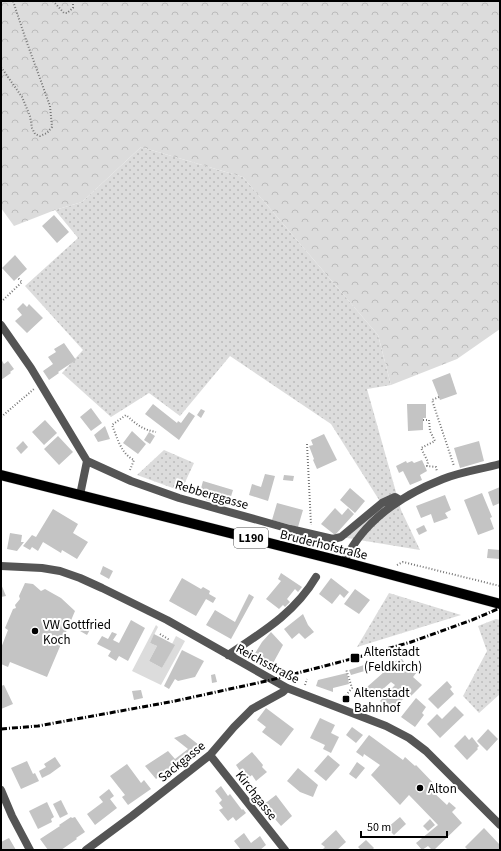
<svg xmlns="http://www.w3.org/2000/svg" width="501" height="851" font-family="'Source Sans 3',sans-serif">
  <defs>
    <pattern id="grass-dots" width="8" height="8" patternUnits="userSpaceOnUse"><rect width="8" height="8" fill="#dcdcdc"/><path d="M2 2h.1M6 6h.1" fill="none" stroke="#bbb" stroke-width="1.8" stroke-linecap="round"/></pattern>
    <pattern id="forest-crowns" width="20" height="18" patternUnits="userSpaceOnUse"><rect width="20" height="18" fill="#dcdcdc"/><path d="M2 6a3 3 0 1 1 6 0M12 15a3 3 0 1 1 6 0" fill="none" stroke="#bbb"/></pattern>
  </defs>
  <rect width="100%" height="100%" fill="#fff"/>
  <path fill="url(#grass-dots)" d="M141,147L243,177L378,335L391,385L367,389L401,510L420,550L341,537L381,503L331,424L230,356L180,416L149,393L111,417L62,373L83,350L25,286L78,238L55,210L82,202Z
    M164,450L194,463L181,491L137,475Z
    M389,593L461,615L357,647Z
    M496,619L500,620V694L479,713L463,696L487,651L478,626Z"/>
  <path fill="url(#forest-crowns)" d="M1,1H500V329L457,359L391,385L378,335L243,177L141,147L82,202L55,210L14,226L1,208Z"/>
  <path fill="#dcdcdc" d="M156,625L158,627L150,643L157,646L149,661L162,668L174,645L172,644L176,636L185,641L161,685L132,671Z"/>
  <path fill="#c4c4c4" d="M54,215L69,232L57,243L42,226Z
    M15,255L27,269L14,281L2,268Z
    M23,303L27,307L29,304L43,318L27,333L15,321L22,315L17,309Z
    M64,343L76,360L58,372L59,373L49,380L43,371L53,364L48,357L56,352L54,349Z
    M1,359L4,364L8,361L14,369L10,372L11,373L1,380Z
    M450,373L457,394L440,400L432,380Z
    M153,404L177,423L178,421L181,423L189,412L195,416L179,440L145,414Z
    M407,404H426V418H423V430L408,431Z
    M91,408L102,423L91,431L80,417Z
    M201,409L205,411L201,418L197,415Z
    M45,420L57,433L44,445L32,432Z
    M105,426L110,439L98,442L94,435Z
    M132,431L146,444L138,454L123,443Z
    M149,432L155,436L150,444L144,440Z
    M324,434L337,460L317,469L313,460L314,459L309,446L313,445L311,440Z
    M58,436L73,452L59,465L44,449Z
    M23,441L28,447L21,454L16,448Z
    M479,441L484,461L460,468L454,448Z
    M422,460L427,471L420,475L422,480L410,485L403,471L399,473L396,466L406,461L407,463L412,461L414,463Z
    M265,474L275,476L268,501L249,495L252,484L261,487Z
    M284,475L294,476L293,481L283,480Z
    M203,481L233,490L228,506L206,500V498L199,496Z
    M500,487V503L493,506L488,492Z
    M350,488L365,501L355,513L340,500Z
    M482,493L492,517L490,518L494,529L478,535L464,500Z
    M445,495L451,510L445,513L448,518L434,523L431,514L421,518L416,506Z
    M277,503L303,510L298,527L272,520Z
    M335,508L342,515L348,508L354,514L335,535L321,524Z
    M53,509L78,524L73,533L88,542L77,559L62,550L61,553L43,542L38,551L32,547L30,550L23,546L32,535L36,537Z
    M424,525L427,531L419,535L416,529Z
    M10,533L22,535L21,542H24L17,551L7,549Z
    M488,549L500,550V559L487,558Z
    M103,566L113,571L109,579L100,574Z
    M281,573L302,587L298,592L295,589L287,599L290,602L285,607L283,605L279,609L266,599L281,581L278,579Z
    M182,578L201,589L203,587L210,591L209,594L216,598L213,603L206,599L196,616L169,601Z
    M331,578L349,592L344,598L340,594L332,604L319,594Z
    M25,583L33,584L41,591L45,589L52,593L61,598L75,611L47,677L10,662L8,667L1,664V648L8,630L5,628L13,609L16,608L15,605L20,599L19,596Z
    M1,584L6,596L1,597Z
    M355,589L370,600L359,614L344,604Z
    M249,594L254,597L231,639L206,625L215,610L235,622Z
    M303,614L308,625L314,632L305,639L299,633L292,639L284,629Z
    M85,620L93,624L87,635L80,631Z
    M131,620L145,628L128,661L119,656L116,661L108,656L111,651L97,644L102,636L108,639L112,632L117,634L113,640L119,643Z
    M271,632L283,645L272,665L254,655L262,642Z
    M154,634L175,645L162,668L149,661L157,646L150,643Z
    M182,650L204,661L195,677L178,681L175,679L169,689L164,686Z
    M402,659L404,662L408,666L409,665L417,672L413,677L422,685L409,698L406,694L403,697L401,695L400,696L403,699L391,711L380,701L395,685L391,682L375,696L367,687L384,672L379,666Z
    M367,664L368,670L351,675L349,670Z
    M347,673L349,684L333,688V692L316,686L318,680Z
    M215,674L217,682L212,683L211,675Z
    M447,681L452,687L450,689L454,694L438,709L428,699Z
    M4,685L13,704L1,709V686Z
    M141,690L143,698L134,700L132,691Z
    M416,698L426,707L422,713L424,715L415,727L401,717Z
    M455,706L464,715L440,738L427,724L437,714L442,719Z
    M266,708L294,729L281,746L262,732L266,727L257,720Z
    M320,718L335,725L331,733L339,737L331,753L323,749L325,745L310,738Z
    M352,727L363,735L356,743L346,735Z
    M488,729L498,739L487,751L477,741Z
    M185,734L199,745L192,753L194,754L181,767L177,763L156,779L145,766L168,751L175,759L188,749L174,738Z
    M369,735L403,760L405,757L415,766L416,765L438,788L433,792L447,805L449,802L456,808L452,812L462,823L434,850H432L428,846L422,850L416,843L438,825L409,795L400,805L371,775L380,765L364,754L363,757L356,752Z
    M465,735L469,740L472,737L479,746L477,748L478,749L467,760L454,746Z
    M252,752L263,765L262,767L267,772L256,781L252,775L243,782L237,774L240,771L236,765Z
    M328,755L340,765L326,781L314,771Z
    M55,757L61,766L50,774L42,778L39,771L46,767L44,764Z
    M27,761L33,774L35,773L39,781L21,789L11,768Z
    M357,762L365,768L356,779L349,774Z
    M127,764L141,783L144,780L151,789L128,805L122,797L125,795L110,776Z
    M298,768L318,785L313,797L300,792L287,781Z
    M221,786L228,796L230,794L242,810L243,809L246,813L236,821L233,817L228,821L219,810L223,808L219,803L222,800L215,791Z
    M109,789L114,796L110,799L117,808L95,825L87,814L103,802L99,797Z
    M276,795L292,816L281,826L263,805Z
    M61,800L68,814L60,818L53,804Z
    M47,802L54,817L51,819L52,822L38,829L29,811Z
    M71,817L72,818L75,817L85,832L76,838L77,839L61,850H48L40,839L60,826L59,825Z
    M400,817L406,824L394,835L387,828Z
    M430,819L435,825L428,831L423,826Z
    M484,828L500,845V850H468L465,847Z
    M336,830L346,842L337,850H322L325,847L321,844Z
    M244,833L251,843L260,836L266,845L260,850H241L234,841Z
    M9,838L16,850H1V842Z
    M366,840L374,848L372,850H361L358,847Z"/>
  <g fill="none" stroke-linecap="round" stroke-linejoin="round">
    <defs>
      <path id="primary" d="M1,475L344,562L500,604"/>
    </defs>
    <use href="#primary" stroke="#dbdbdb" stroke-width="11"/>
    <path stroke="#777" stroke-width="2" stroke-dasharray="1 2" stroke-linecap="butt" d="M53,1L64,13H67L73,8V1
      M1,67L22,97L30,116L32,128L35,134L40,136L47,133L52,127L50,106L26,40L13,1
      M1,302L22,282L18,278
      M439,397L432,400L454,466
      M1,417L34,389
      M423,420H429L430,431L435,441L421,448L428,462L427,466L436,467L437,472
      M307,444L311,525
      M130,470L134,460C121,454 117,437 112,425L126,415C136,424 143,430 156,432
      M397,565L403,562L500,586
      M160,634L168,639V641
      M305,685L307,679
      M342,700L352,688L346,669"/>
    <path stroke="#555" stroke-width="8" d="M1,325L31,368L87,461L131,481L179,498L290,529L333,539L341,537L382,503L395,497L400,500
      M80,495L87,461
      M344,562C363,521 402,495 443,479C460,472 482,469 500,464
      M1,566L42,568L60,571L80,578L102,588L167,620L287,688L386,726L409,738L426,751L500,825
      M228,655C261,633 295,613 316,577
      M210,755L285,850
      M1,790L12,816L30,850
      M86,850L132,816L210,755L234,727L252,709L283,692L287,688"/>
    <use href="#primary" stroke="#000" stroke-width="10"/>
    <path stroke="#000" stroke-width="3" stroke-dasharray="6 2 1 2" stroke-linecap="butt" d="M1,729L38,726L175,701L271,680L355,658L411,642L472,620L500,608"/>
  </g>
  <g fill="#000" stroke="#fff" stroke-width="1.5">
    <circle cx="35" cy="631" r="4"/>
    <rect x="350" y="653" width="10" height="10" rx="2"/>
    <rect x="342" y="695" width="8" height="8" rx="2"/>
    <circle cx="420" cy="788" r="4"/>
  </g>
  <g text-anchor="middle" stroke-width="4" stroke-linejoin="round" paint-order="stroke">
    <rect fill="#fff" stroke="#4c4c4c" stroke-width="1" x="234" y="528" width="34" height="20" rx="3"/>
    <g font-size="12" font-weight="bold" fill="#000">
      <text x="251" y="542">L190</text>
    </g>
    <g font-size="13" fill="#000" stroke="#fff">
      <text transform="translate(212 494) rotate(16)" y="5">Rebberggasse</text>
      <text transform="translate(324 544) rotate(14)" y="5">Bruderhofstraße</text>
      <text transform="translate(268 663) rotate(28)" y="5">Reichsstraße</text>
      <text transform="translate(181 761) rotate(-39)" y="5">Sackgasse</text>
      <text transform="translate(257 795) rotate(52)" y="5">Kirchgasse</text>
    </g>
    <g font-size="13" fill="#000" stroke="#fff" text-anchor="start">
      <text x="43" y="629">VW Gottfried<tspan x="43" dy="15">Koch</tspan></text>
      <text x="364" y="656">Altenstadt<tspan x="364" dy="15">(Feldkirch)</tspan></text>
      <text x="354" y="697">Altenstadt<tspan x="354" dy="15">Bahnhof</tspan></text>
      <text x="428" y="793">Alton</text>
    </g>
  </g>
  <rect width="501" height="851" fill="none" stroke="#000000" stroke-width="4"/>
  <path d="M361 831v6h86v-6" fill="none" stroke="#000000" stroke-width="2"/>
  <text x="367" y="831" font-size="12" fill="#000000" stroke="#ffffff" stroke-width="3" paint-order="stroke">50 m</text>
</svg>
